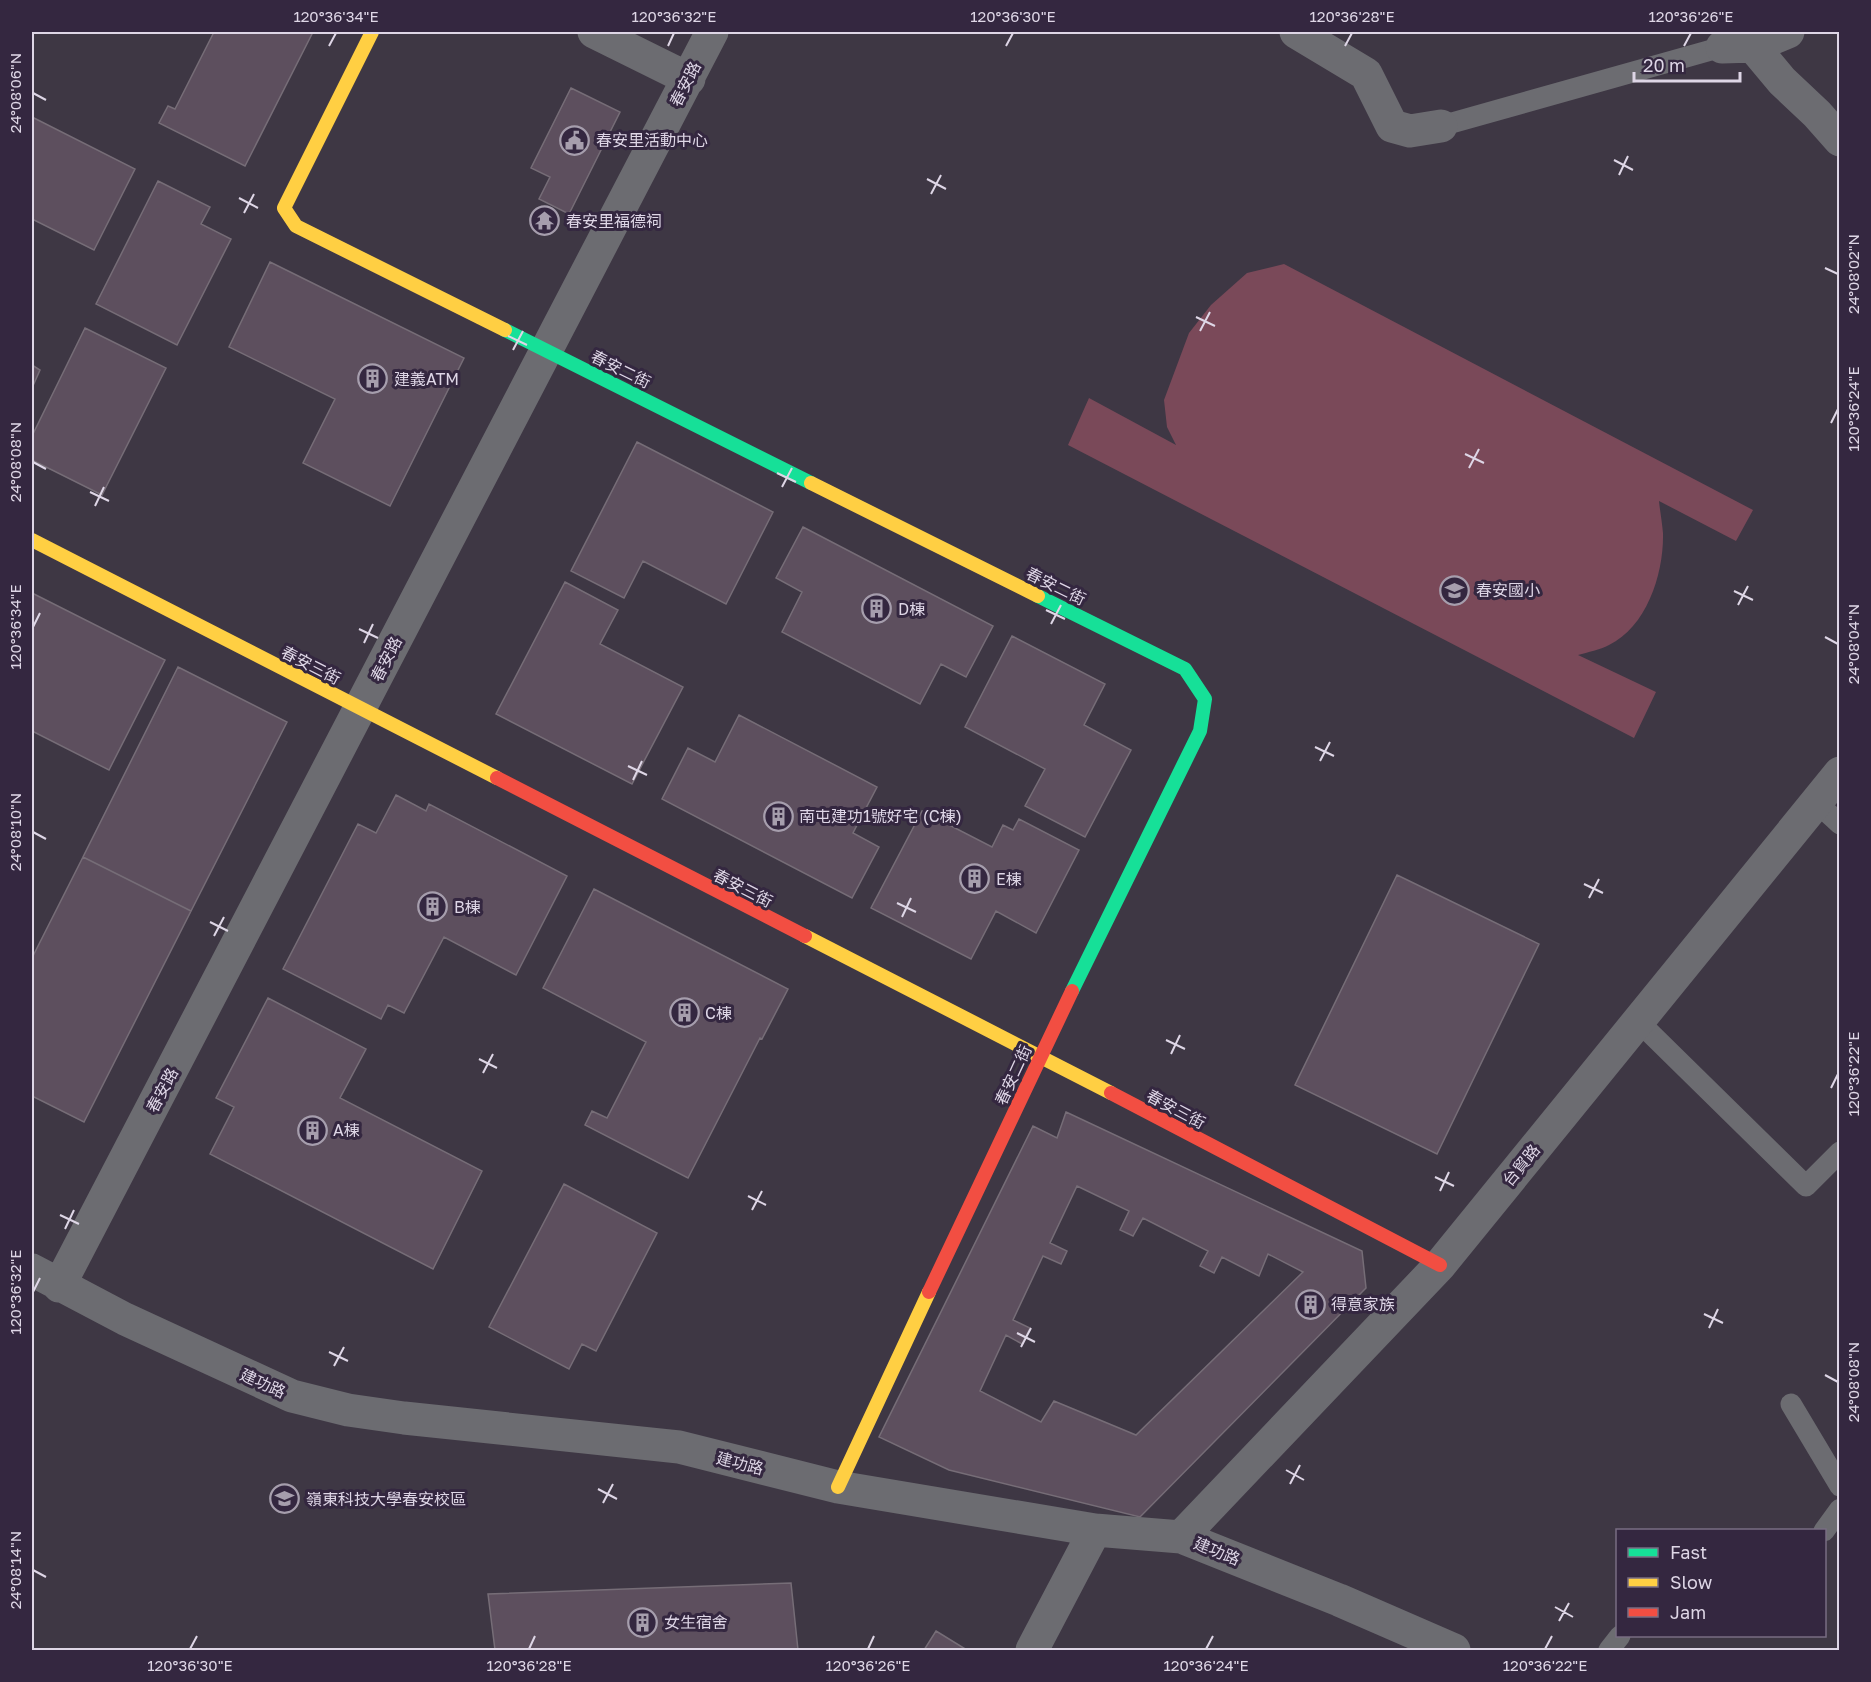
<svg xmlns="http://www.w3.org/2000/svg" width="1871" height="1682" font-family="'Golos Text','Noto Sans TC',sans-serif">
  <rect width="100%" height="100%" fill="#3e3744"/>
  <path fill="#7a4959" d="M1284,264L1753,510L1736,541L1659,501C1660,511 1662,522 1663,533C1664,573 1647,627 1609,645C1600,650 1588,652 1578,655L1656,692L1634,738L1068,445L1089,398L1176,445L1167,427L1164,400L1189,333L1211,305L1247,273Z"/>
  <path fill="#5d4f5e" stroke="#766d77" stroke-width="1.5" fill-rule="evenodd" d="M214,32H313L245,166L159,123L168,106L175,109Z
    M571,88L620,112L569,214L539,199L550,177L531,168Z
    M32,117L135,169L94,250L32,219Z
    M158,181L210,207L201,224L231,239L177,345L96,304Z
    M270,262L464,358L390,506L303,463L335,399L229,347Z
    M85,328L166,368L102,495L32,460V436Z
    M32,365L40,370L32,388Z
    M637,442L773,512L726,604L643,561L624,598L571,571Z
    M803,527L993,626L966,677L941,664L920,704L782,632L802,592L776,578Z
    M565,582L618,610L600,644L683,687L632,784L496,714Z
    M32,593L165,660L109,770L32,731Z
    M1012,636L1105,684L1084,725L1131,750L1085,837L1025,806L1045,769L965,727Z
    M178,667L287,722L191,911L83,857Z
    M739,715L877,787L853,833L879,847L852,898L662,799L688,748L715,762Z
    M396,795L426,811L429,804L567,876L516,975L444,937L404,1013L388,1005L381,1019L283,969L358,824L376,833Z
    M922,811L992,847L1003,825L1013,830L1019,819L1079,850L1036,933L996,911L971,959L871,908Z
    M83,857L191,911L84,1122L32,1096V958Z
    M1397,875L1539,944L1437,1154L1295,1085Z
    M594,889L788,989L762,1039L760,1038L688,1178L585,1125L592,1111L607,1118L646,1042L543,988Z
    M268,998L366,1049L340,1098L482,1171L433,1269L210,1154L234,1107L216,1098Z
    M1066,1112L1362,1251L1366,1288L1140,1517L949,1470L879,1437L1033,1126L1057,1138ZM1077,1186L1129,1211L1120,1230L1133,1236L1143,1218L1208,1251L1200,1266L1214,1273L1222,1257L1259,1276L1268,1254L1303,1272L1136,1435L1054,1401L1041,1422L980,1391L1006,1335L1022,1344L1030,1328L1013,1320L1043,1256L1061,1264L1067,1251L1050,1243Z
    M564,1184L657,1233L596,1351L582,1344L569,1369L489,1327Z
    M791,1583L798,1650H495L488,1594Z
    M936,1631L967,1650H924Z"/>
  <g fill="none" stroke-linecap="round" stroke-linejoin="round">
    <path stroke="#6c6c71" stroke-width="21" d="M1441,126L1722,47
      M1816,802L1840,824
      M1638,1021L1806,1186L1840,1152
      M1791,1404L1840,1486
      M1824,1531L1840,1509
      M1609,1650L1620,1636"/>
    <path stroke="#6c6c71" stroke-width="33" d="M594,32L689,79
      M1296,32L1366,74L1392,126L1410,131L1441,126
      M1741,32L1782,81L1817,114L1840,140
      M1722,47L1754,46L1788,32
      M32,1270L125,1319L292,1396L348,1410L404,1418L679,1447L838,1487L1095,1530L1181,1537L1339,1600L1454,1650
      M59,1286L712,32
      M1181,1537L1440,1265L1840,773
      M1032,1650L1095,1530"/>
    <path stroke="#16e098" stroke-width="14" d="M505,330L811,483
      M1038,596L1185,669L1205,699L1200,731L1072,991"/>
    <path stroke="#ffcf43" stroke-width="14" d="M372,32L284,208L296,226L505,330
      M811,483L1038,596
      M32,540L497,778
      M805,936L1111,1093
      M838,1487L929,1292"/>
    <path stroke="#f24e42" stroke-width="14" d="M497,778L805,936
      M1111,1093L1440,1265
      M929,1292L1072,991"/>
  </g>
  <path fill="none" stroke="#ded6e6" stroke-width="2" d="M329,46L336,33M668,46L674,33M1006,46L1013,33M1345,46L1352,33M1684,46L1691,33M33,93L46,100M1614,160L1633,170M1619,175L1628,156M927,179L946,189M931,194L941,175M239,198L258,208M244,213L254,194M1825,268L1838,274M1196,317L1215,326M1200,331L1210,312M508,336L527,345M513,350L523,331M1831,423L1838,409M1465,454L1484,463M33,462L46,469M1469,468L1479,449M777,473L796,482M782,487L792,468M90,492L109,501M95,506L104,487M1734,591L1753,600M1738,605L1748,586M1046,610L1065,619M1051,624L1061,605M33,627L40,613M359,629L378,638M1825,637L1838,644M364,643L373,624M1315,747L1334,756M1320,761L1330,742M628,766L647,775M633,780L642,761M33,832L46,839M1584,884L1603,893M1589,898L1599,879M897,903L916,912M902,917L911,898M210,922L228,931M214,936L224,917M1166,1040L1185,1049M1171,1054L1180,1035M479,1059L497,1068M483,1073L493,1054M1831,1088L1838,1074M1435,1177L1454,1186M1440,1191L1449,1172M748,1196L766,1205M752,1210L762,1191M60,1215L79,1224M65,1229L74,1210M33,1292L40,1278M1704,1314L1723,1323M1709,1328L1718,1309M1017,1333L1035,1342M1021,1347L1031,1328M329,1352L348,1361M334,1366L344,1347M1825,1375L1838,1382M1286,1470L1304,1480M1290,1484L1300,1465M598,1489L617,1499M603,1503L613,1484M33,1570L46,1577M1555,1607L1573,1617M1559,1621L1569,1603M190,1649L197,1636M529,1649L535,1636M868,1649L874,1636M1206,1649L1213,1636M1545,1649L1552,1636"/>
  <defs>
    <symbol id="civic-ring" viewBox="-11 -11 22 22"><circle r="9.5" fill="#342740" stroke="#a69ead" stroke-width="1.5"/><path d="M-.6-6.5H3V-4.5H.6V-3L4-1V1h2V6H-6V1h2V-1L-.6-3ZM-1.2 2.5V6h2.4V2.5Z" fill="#a69ead"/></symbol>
    <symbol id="temple-ring" viewBox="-11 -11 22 22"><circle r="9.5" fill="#342740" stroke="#a69ead" stroke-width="1.5"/><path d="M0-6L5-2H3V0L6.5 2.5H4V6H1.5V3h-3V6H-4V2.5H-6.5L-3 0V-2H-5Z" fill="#a69ead"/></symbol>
    <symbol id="building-ring" viewBox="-11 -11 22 22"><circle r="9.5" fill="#342740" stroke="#a69ead" stroke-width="1.5"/><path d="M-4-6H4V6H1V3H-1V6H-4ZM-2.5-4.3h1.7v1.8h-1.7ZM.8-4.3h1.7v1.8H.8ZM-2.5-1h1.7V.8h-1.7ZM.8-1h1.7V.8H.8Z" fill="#a69ead"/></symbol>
    <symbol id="school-ring" viewBox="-11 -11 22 22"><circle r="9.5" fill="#342740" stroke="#a69ead" stroke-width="1.5"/><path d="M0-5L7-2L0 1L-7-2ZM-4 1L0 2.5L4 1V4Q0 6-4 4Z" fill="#a69ead"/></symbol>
    <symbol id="university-ring" viewBox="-11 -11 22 22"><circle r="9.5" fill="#342740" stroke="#a69ead" stroke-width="1.5"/><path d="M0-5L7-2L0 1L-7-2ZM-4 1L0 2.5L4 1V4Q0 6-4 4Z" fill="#a69ead"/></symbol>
  </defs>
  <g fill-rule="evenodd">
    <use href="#civic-ring" x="558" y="124" width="33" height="33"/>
    <use href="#temple-ring" x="528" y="204" width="33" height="33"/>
    <use href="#building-ring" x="356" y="362" width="33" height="33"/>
    <use href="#school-ring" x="1438" y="574" width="33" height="33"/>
    <use href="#building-ring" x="860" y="592" width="33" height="33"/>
    <use href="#building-ring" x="762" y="800" width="33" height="33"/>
    <use href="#building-ring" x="958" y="862" width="33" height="33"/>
    <use href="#building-ring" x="416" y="890" width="33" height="33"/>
    <use href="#building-ring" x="668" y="996" width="33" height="33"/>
    <use href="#building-ring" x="296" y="1114" width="33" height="33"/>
    <use href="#building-ring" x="1294" y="1288" width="33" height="33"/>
    <use href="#university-ring" x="268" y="1482" width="33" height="33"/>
    <use href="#building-ring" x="626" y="1606" width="33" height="33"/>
  </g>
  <g text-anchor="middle" stroke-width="6" stroke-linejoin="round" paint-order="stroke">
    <g font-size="16" fill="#ded6e6" stroke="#342740">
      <text transform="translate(685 84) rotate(-63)" y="6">春安路</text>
      <text transform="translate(621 369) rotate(26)" y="6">春安二街</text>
      <text transform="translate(1056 586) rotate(26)" y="6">春安二街</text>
      <text transform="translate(386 659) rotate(-63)" y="6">春安路</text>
      <text transform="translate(311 665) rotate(27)" y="6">春安三街</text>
      <text transform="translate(743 888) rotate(27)" y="6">春安三街</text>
      <text transform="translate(1013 1075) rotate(-65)" y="6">春安二街</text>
      <text transform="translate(162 1090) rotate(-62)" y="6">春安路</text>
      <text transform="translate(1176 1109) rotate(28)" y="6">春安三街</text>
      <text transform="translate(1521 1165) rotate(-51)" y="6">台貿路</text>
      <text transform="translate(263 1383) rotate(24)" y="6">建功路</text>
      <text transform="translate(740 1463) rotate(14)" y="6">建功路</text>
      <text transform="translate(1217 1551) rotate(22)" y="6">建功路</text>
    </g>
    <g font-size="16" fill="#ded6e6" stroke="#342740" text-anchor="start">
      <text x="596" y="146">春安里活動中心</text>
      <text x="566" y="227">春安里福德祠</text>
      <text x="394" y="385">建義ATM</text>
      <text x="1476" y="596">春安國小</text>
      <text x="898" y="615">D棟</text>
      <text x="799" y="822">南屯建功1號好宅 (C棟)</text>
      <text x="996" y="885">E棟</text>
      <text x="454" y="913">B棟</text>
      <text x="705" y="1019">C棟</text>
      <text x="333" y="1136">A棟</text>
      <text x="1331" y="1310">得意家族</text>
      <text x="306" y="1505">嶺東科技大學春安校區</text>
      <text x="664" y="1628">女生宿舍</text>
    </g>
  </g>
  <rect width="1871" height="1682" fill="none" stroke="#342740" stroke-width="66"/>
  <rect x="1616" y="1529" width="210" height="108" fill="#342740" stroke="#786d82" stroke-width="1.5"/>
  <rect x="1628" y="1548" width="30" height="9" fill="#16e098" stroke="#786d82" stroke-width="1.5"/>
  <text x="1670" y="1559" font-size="18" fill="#ded6e6">Fast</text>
  <rect x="1628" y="1578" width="30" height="9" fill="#ffcf43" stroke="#786d82" stroke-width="1.5"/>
  <text x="1670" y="1589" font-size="18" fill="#ded6e6">Slow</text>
  <rect x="1628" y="1608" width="30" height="9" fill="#f24e42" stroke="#786d82" stroke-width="1.5"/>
  <text x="1670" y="1619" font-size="18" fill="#ded6e6">Jam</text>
  <path d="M1634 72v9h106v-9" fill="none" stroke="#ded6e6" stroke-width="3"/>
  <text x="1643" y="72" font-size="18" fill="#ded6e6" stroke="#342740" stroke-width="4.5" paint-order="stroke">20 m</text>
  <rect x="33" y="33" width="1805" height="1616" fill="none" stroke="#ded6e6" stroke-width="2"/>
  <g font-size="15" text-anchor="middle" fill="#ded6e6">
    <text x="336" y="22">120°36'34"E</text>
    <text x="674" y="22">120°36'32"E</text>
    <text x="1013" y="22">120°36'30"E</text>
    <text x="1352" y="22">120°36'28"E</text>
    <text x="1691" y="22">120°36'26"E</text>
    <text transform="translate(16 93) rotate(-90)" y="5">24°08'06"N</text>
    <text transform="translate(1854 274) rotate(-90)" y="5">24°08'02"N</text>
    <text transform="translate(1854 409) rotate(-90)" y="5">120°36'24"E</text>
    <text transform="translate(16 462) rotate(-90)" y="5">24°08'08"N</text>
    <text transform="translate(16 627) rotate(-90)" y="5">120°36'34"E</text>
    <text transform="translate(1854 644) rotate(-90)" y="5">24°08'04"N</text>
    <text transform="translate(16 832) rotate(-90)" y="5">24°08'10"N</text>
    <text transform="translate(1854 1074) rotate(-90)" y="5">120°36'22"E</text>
    <text transform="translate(16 1292) rotate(-90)" y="5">120°36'32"E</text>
    <text transform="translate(1854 1382) rotate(-90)" y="5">24°08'08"N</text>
    <text transform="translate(16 1570) rotate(-90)" y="5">24°08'14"N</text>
    <text x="190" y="1671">120°36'30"E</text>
    <text x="529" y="1671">120°36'28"E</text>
    <text x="868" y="1671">120°36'26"E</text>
    <text x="1206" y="1671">120°36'24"E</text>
    <text x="1545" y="1671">120°36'22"E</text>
  </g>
</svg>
